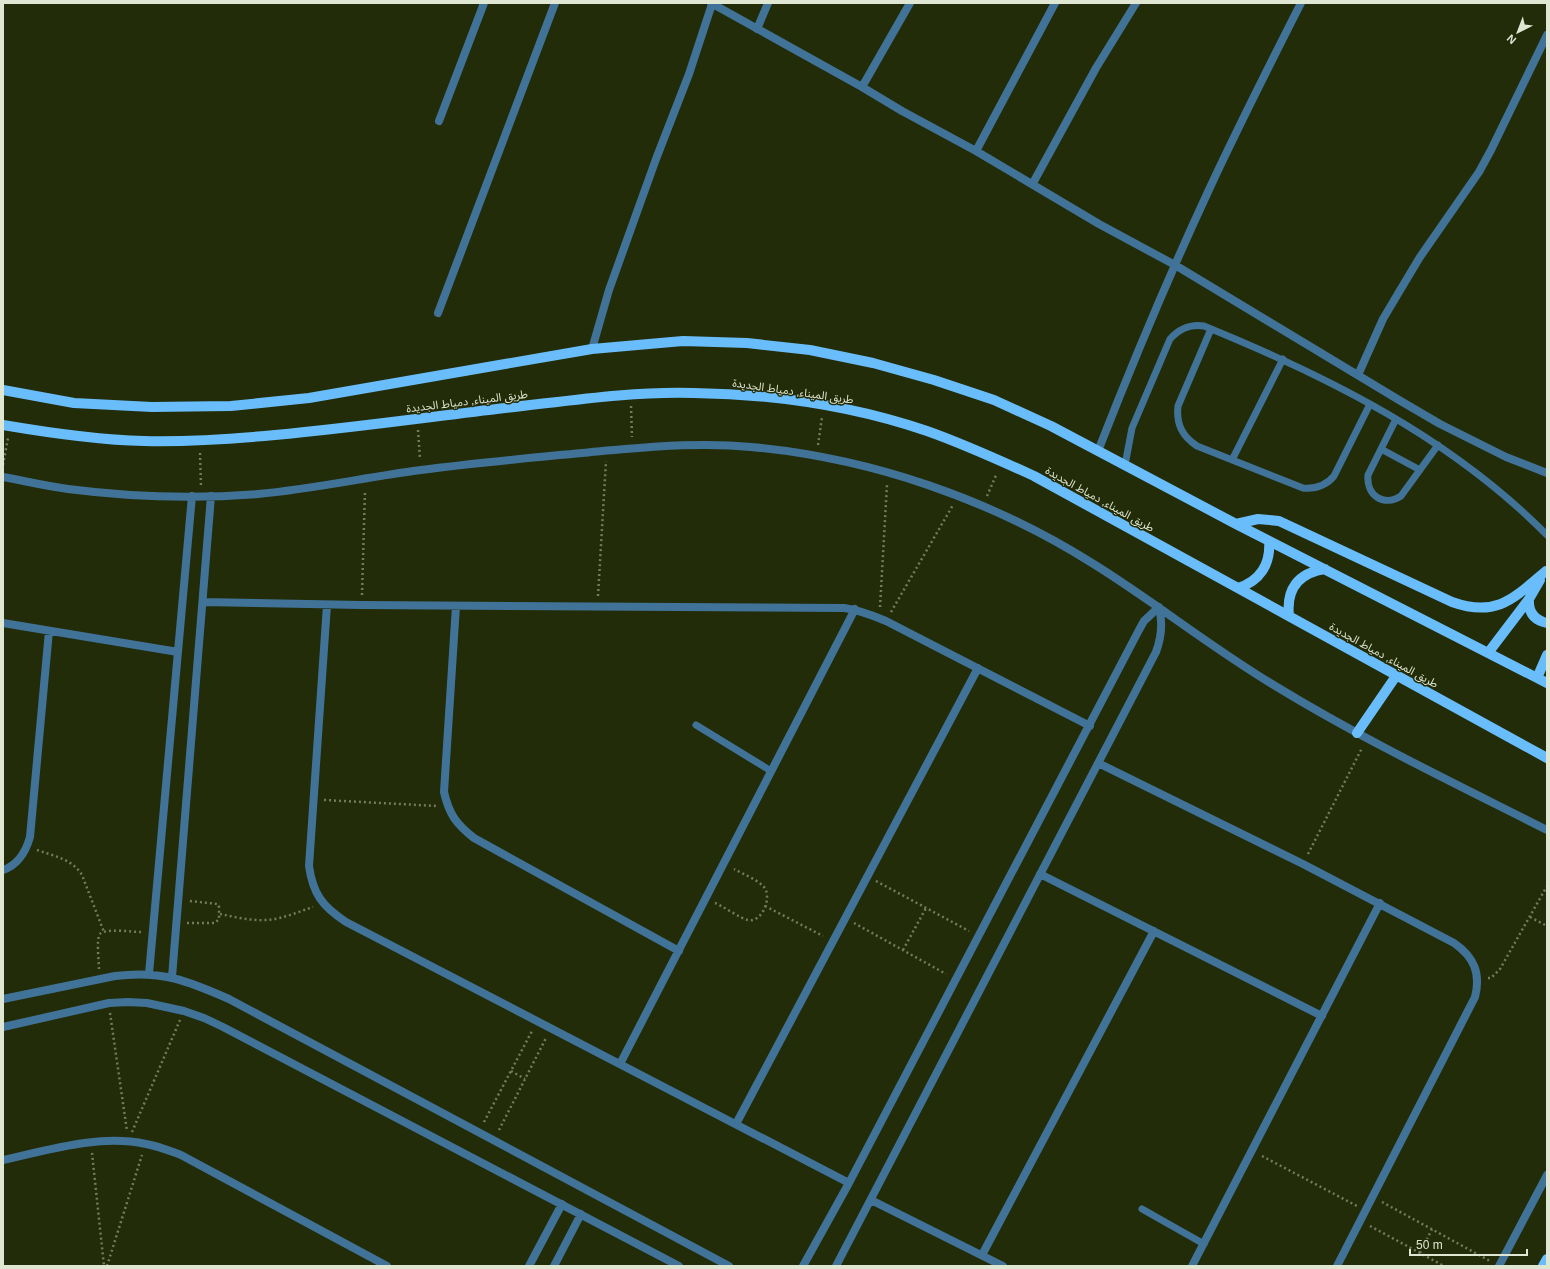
<svg xmlns="http://www.w3.org/2000/svg" width="1550" height="1269" font-family="Helvetica,'Noto Sans Arabic',sans-serif">
  <rect width="100%" height="100%" fill="#232c08"/>
  <g fill="none" stroke-linecap="round" stroke-linejoin="round">
    <path stroke="#737b5e" stroke-width="2.5" stroke-dasharray="2 3" stroke-linecap="butt" d="M631,406L632,437
      M418,430L420,459
      M818,445L822,417
      M200,453L201,486
      M3,465L8,438
      M987,496L997,473
      M362,595L365,490
      M598,596L606,461
      M880,607L887,485
      M891,612L953,505
      M324,800L437,806
      M37,850C54,856 72,859 82,875L104,932
      M1308,854L1362,748
      M876,881L969,931
      M715,903C723,906 741,919 748,920C763,923 773,895 763,886C756,879 743,874 734,869
      M765,906L823,936
      M220,914C235,917 251,921 267,920C282,919 298,912 313,907
      M1530,917L1547,926
      M187,923H215L219,919V907L218,904L189,901
      M854,923L946,974
      M903,950L926,908
      M99,969C99,962 96,939 100,934C105,928 133,932 141,932
      M1488,978H1491L1500,969L1547,886
      M110,1013L127,1131
      M511,1071L525,1079
      M484,1122L532,1031
      M499,1130L546,1038
      M132,1132L180,1020
      M92,1153L104,1266
      M1262,1156L1357,1206
      M1382,1202L1490,1261
      M1370,1226L1444,1266
      M1420,1253L1432,1229
      M107,1266L142,1155"/>
    <path stroke="#417399" stroke-width="7" d="M1211,329L1178,406C1176,424 1182,436 1197,446L1303,488C1316,489 1326,486 1334,476L1370,404
      M1396,419L1368,475C1366,496 1384,507 1401,496L1438,445
      M1381,449L1420,470
      M1232,460L1283,359
      M1125,465L1132,428L1170,339C1180,328 1190,324 1204,326C1329,377 1451,438 1547,535
      M696,725L771,771
      M1142,1209L1204,1244"/>
    <path stroke="#417399" stroke-width="8" d="M711,3L862,87L902,111L976,151L1099,224L1175,265L1399,400L1440,424L1506,457L1547,473
      M757,29L768,3
      M862,87L910,3
      M439,121L484,3
      M976,151L1055,3
      M1033,183L1096,68L1136,3
      M438,313L555,3
      M592,349L609,290L656,159L689,74L712,4
      M1358,375L1383,319L1399,292L1420,257L1479,172L1491,150L1547,35
      M1098,451C1132,364 1168,278 1207,194C1237,129 1269,66 1301,3
      M3,477C25,481 46,486 68,489C130,497 195,499 258,494C313,489 367,477 421,470C481,462 542,457 602,451C651,447 701,442 751,447C871,458 990,499 1092,563C1155,602 1213,649 1277,687C1364,740 1456,784 1547,830
      M203,602L362,605L844,608C859,610 872,615 886,621L1090,726
      M327,605L309,866C313,894 322,906 346,922L849,1183
      M456,606L444,792C449,814 456,824 474,838L679,951
      M3,623L178,652
      M1098,763L1303,864L1454,943C1474,957 1481,973 1475,997L1337,1266
      M3,870C18,865 26,851 30,837L49,631
      M1040,874L1322,1016
      M149,974L192,496
      M172,977L211,496
      M3,999L115,976C162,970 188,981 229,999L729,1266
      M3,1027L109,1003L128,1002L147,1003L184,1011L204,1018L223,1027L679,1266
      M620,1064L855,609
      M736,1124L978,668
      M3,1160C49,1150 99,1134 146,1144C158,1146 170,1151 181,1155L387,1266
      M871,1200L1003,1266
      M982,1255L1154,931
      M529,1266L562,1204
      M554,1266L581,1214
      M803,1266L849,1183L1139,630L1144,621L1159,607C1163,623 1162,636 1156,652L836,1266
      M1192,1266L1380,903
      M1499,1266L1547,1175"/>
    <path stroke="#69bdfb" stroke-width="10" d="M3,390L74,403L152,407L231,406L309,398L592,349L683,341L747,343L810,350L873,363L934,380L994,400L1051,426L1236,524L1547,683
      M3,425C50,433 97,440 144,441C188,442 232,439 275,435C352,428 429,417 505,408C568,401 631,391 694,393C772,394 853,406 927,431C964,444 999,460 1034,476L1547,758
      M1236,524L1258,519L1279,521L1452,602C1497,618 1514,598 1546,571
      M1238,588C1260,581 1271,564 1269,541
      M1529,599C1528,612 1534,620 1547,623
      M1289,616C1286,589 1298,573 1325,569
      M1488,653L1529,599L1540,580
      M1537,678L1547,655
      M1357,733L1396,676
      M1543,1266L1547,1259"/>
  </g>
  <g text-anchor="middle" stroke-width="3" stroke-linejoin="round" paint-order="stroke">
    <g font-size="11" fill="#dfe6d2" stroke="#232c08">
      <text transform="translate(793 391) rotate(8)" y="4">طريق الميناء, دمياط الجديدة</text>
      <text transform="translate(467 401) rotate(-7)" y="4">طريق الميناء, دمياط الجديدة</text>
      <text transform="translate(1100 499) rotate(29)" y="4">طريق الميناء, دمياط الجديدة</text>
      <text transform="translate(1384 655) rotate(29)" y="4">طريق الميناء, دمياط الجديدة</text>
    </g>
  </g>
  <rect width="1550" height="1269" fill="none" stroke="#dfe6d2" stroke-width="8"/>
  <g transform="translate(1518 32) rotate(222)" stroke="#232c08" stroke-width="3" paint-order="stroke">
  <path d="M0-3L7 15L0 10L-7 15Z" fill="#dfe6d2"/>
  <text y="-6" font-size="11" font-weight="bold" text-anchor="middle" fill="#dfe6d2">N</text>
  </g>
  <path d="M1410 1249v6h117v-6" fill="none" stroke="#dfe6d2" stroke-width="2"/>
  <text x="1416" y="1249" font-size="12" fill="#dfe6d2" stroke="#232c08" stroke-width="3" paint-order="stroke">50 m</text>
</svg>
